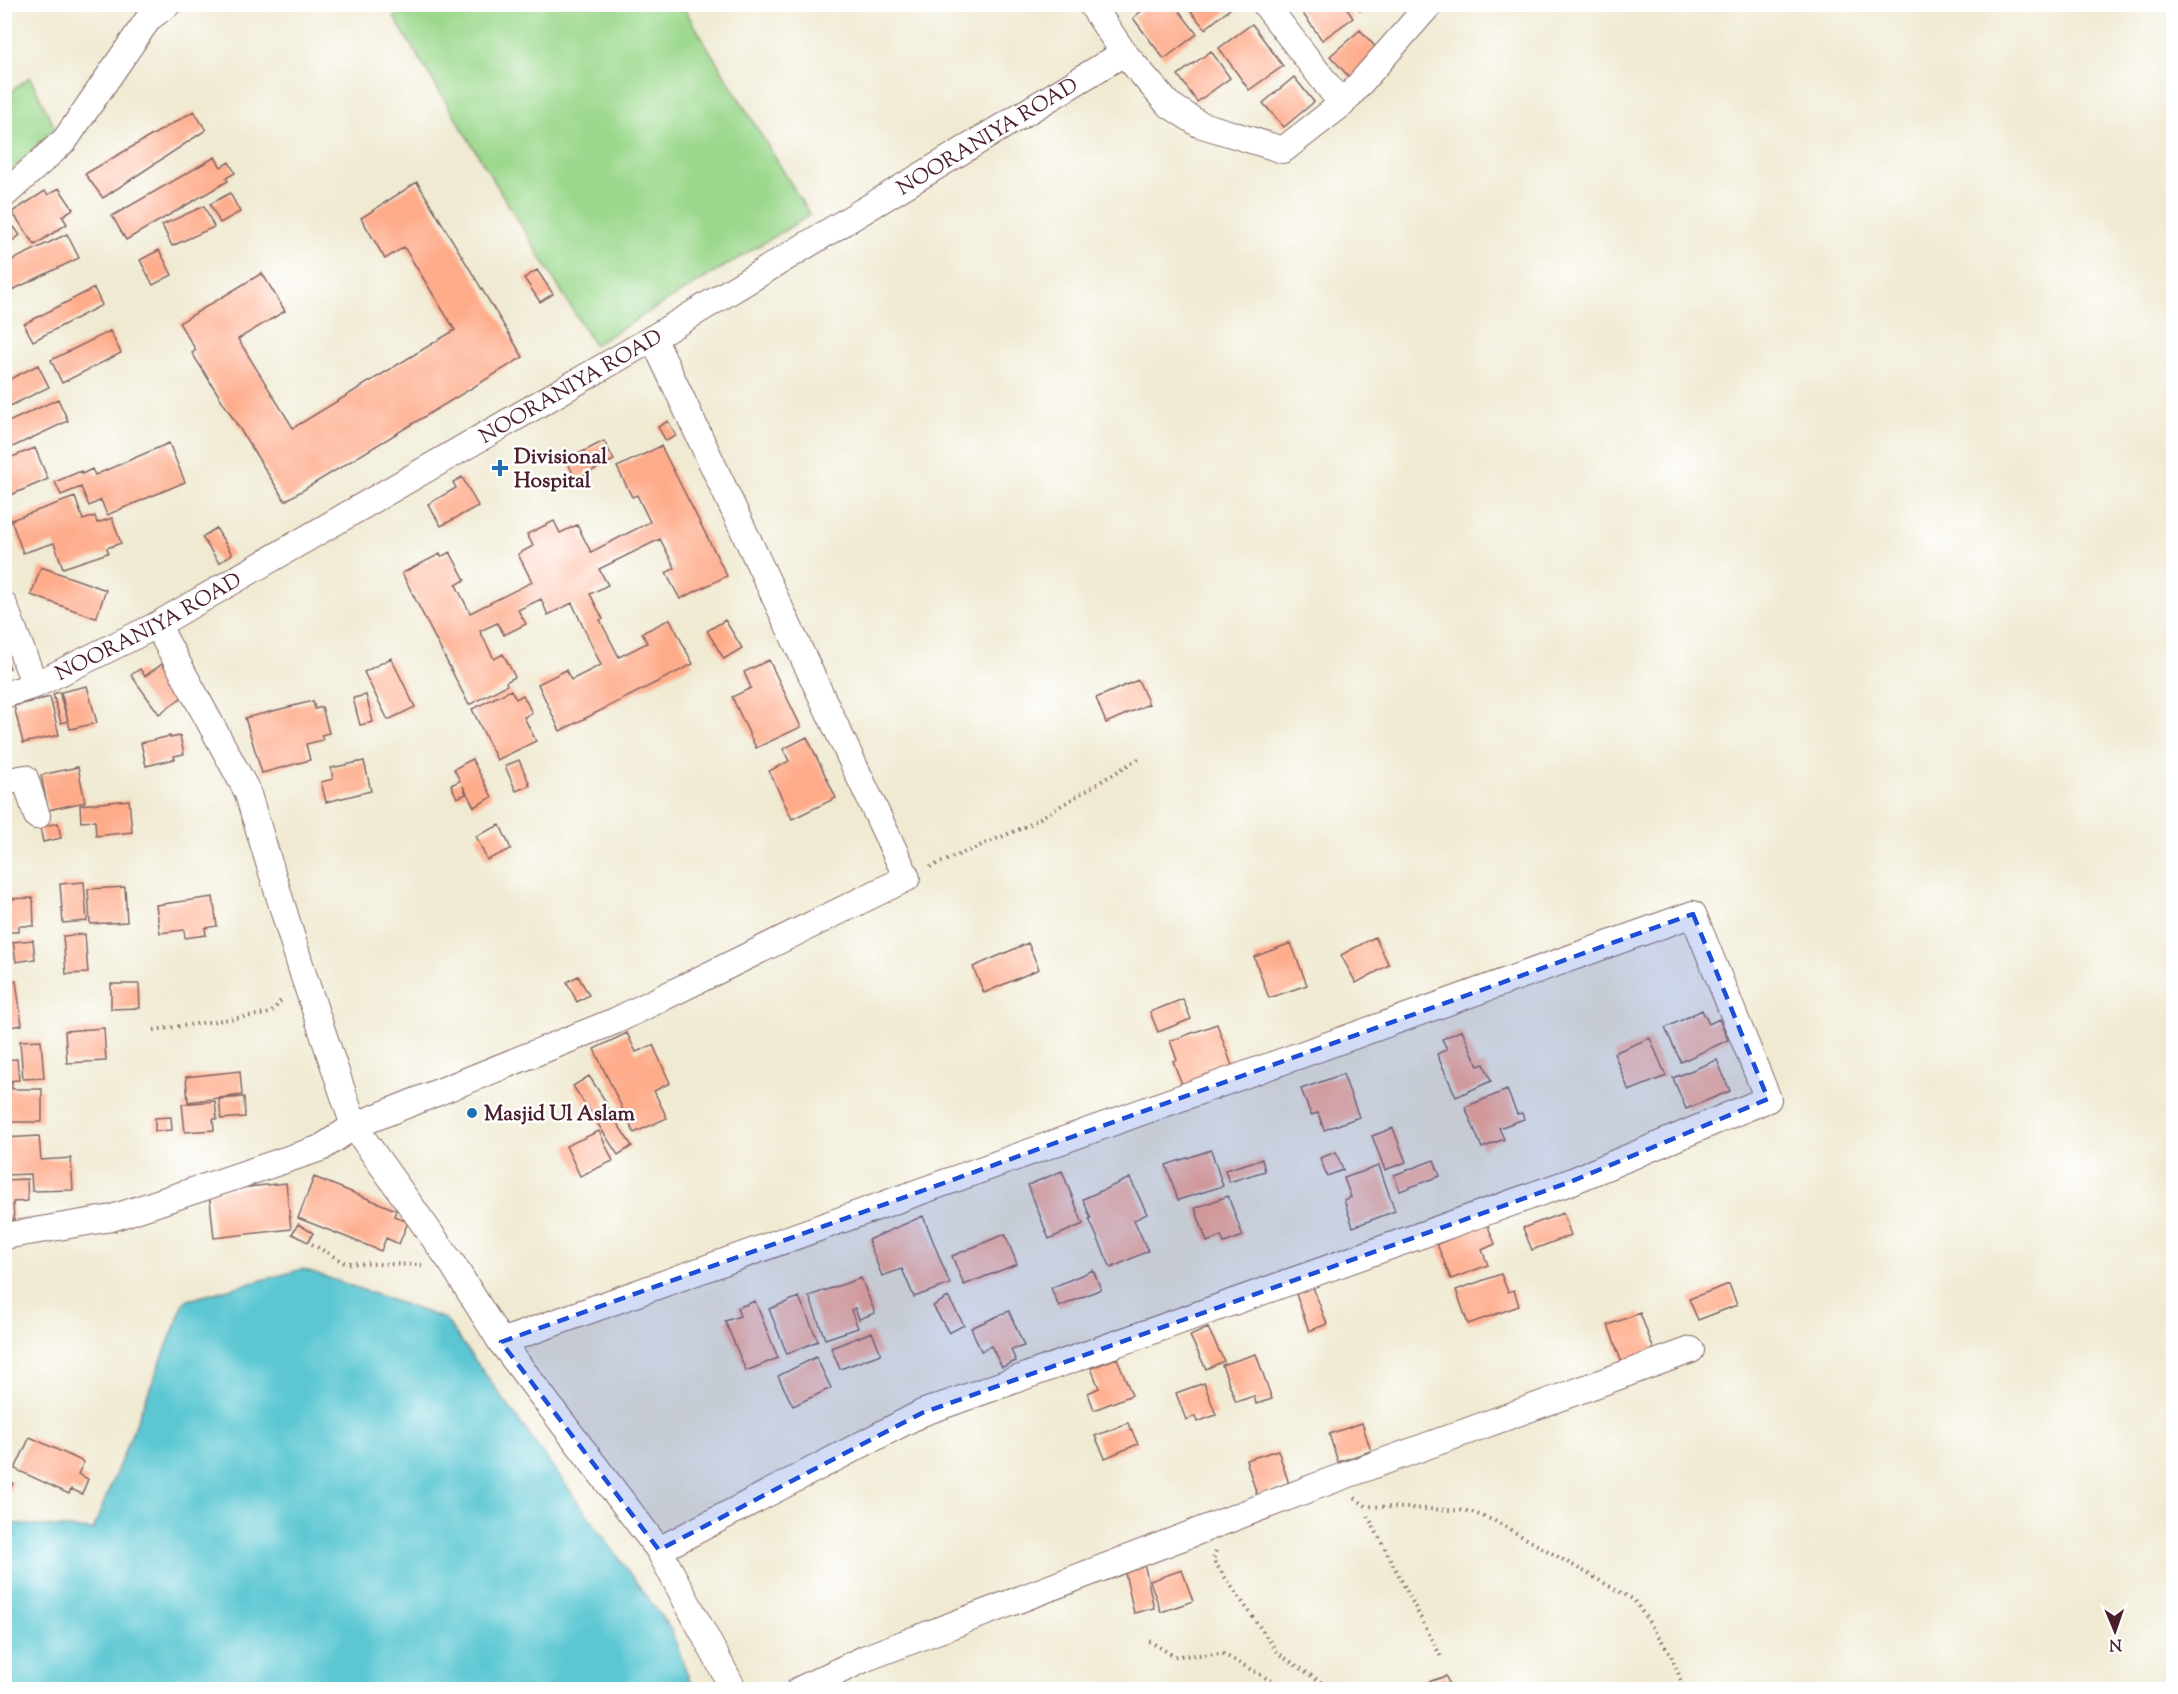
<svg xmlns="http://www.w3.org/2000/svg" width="2178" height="1694" font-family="'Sorts Mill Goudy',serif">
  <rect width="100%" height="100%" fill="#fff"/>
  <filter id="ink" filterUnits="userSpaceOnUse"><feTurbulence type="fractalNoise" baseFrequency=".0167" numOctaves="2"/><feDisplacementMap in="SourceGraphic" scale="12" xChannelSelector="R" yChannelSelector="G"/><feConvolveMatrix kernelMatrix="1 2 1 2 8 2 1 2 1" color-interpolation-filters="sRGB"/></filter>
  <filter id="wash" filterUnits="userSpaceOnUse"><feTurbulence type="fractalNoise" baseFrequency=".008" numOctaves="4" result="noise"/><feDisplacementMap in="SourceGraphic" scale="24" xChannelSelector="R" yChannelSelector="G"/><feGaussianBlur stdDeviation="1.35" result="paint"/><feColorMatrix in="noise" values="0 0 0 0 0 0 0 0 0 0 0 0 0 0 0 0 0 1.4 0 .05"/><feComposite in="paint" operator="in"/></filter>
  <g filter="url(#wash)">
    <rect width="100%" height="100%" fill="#f0ead2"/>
    <path fill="#9bd88c" stroke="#727c5c" stroke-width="1.5" d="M415,5H682L810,215L594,345L394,17Z
      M30,77L55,128L5,176V96Z"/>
    <path fill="#5bc7d3" stroke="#52737f" stroke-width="1.5" d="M303,1269L445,1319L671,1630L693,1689H5V1523L93,1530L185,1301Z"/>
    <g id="blocks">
      <path fill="#feab8a" d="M1150,4H1174L1197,34L1164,59L1133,18Z
        M1185,4H1236L1205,29Z
        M1296,4H1344L1353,18L1322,40Z
        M1356,4H1369L1360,11Z
        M1252,24L1283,66L1249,90L1219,48Z
        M1360,30L1381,53L1351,79L1330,56Z
        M1211,51L1230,78L1197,102L1178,75Z
        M1294,77L1314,102L1284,127L1263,103Z
        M194,111L206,130L103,198L85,174Z
        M215,157L221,167L229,162L235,173L226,178L228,181L126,240L112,216Z
        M417,182L523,357L285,501L192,353L196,350L179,323L262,273L285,311L238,339L293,428L455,330L404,247L385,259L361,218Z
        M59,188L73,209L62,216L67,224L35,245L12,212L45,191L48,195Z
        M230,193L240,212L220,223L210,204Z
        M204,206L214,227L172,246L162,225Z
        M14,227L20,235L7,245L4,243V233Z
        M67,234L79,258L4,294V264Z
        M159,250L172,275L153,285L140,260Z
        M537,270L553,294L540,302L524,278Z
        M94,288L102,305L33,341L24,324Z
        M110,331L121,353L62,383L51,360Z
        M38,365L49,387L4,409V382Z
        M58,399L68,421L4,451V424Z
        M668,421L676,436L666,441L658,427Z
        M604,441L614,460L576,479L566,460Z
        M169,443L185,482L107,515L101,500L89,506L81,487L61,495L55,482L81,471L82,474L92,469L95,475Z
        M661,446L727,576L680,599L666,573L675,568L660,539L599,569L608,585L590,594L603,619L600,620L619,657L647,643L642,633L670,619L693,664L560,731L538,684L566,670L571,680L601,665L572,603L548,615L541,599L518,610L526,624L504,635L497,623L480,631L494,659L503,654L515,677L506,682L507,685L469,705L402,573L440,554L441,557L450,552L465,580L456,585L470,613L532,582L518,554L533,546L527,534L554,521L560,533L577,525L591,552L650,522L637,495L632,497L617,467Z
        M35,448L48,479L4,498V460Z
        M462,477L478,506L441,526L428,504L456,488L453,482Z
        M75,497L83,520L95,516L97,523L112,518L121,543L107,548L108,553L63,568L54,543L23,553L11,520Z
        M216,528L232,554L219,563L202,537Z
        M41,567L106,590L96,618L31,595Z
        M725,620L742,648L724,659L707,631Z
        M5,655L10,668L5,670Z
        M391,658L415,707L388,720L364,672Z
        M769,660L801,727L756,748L732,697L751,688L744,672Z
        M162,664L185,695L159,714L131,675L140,669L145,676Z
        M1138,680L1149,704L1106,723L1096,698Z
        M87,686L97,723L70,729L61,692Z
        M511,690L516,699L523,695L532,713L524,717L536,741L497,760L472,709Z
        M59,692L68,721L61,723L53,694Z
        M366,695L373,722L360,725L353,698Z
        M50,697L59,735L23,743L14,706Z
        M313,701L315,709L322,707L329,733L321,735L323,740L306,744L310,760L262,773L245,718Z
        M170,736V738L180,736L184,754L174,756L175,759L146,766L141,743Z
        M807,737L836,798L792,819L769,771L789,761L783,749Z
        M472,759L492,797L474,807L463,786L466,794L457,798L451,785L460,781L454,769Z
        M519,760L530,785L516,791L505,766Z
        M364,761L371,791L326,802L321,782L333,779L331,768Z
        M78,767L85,802L48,810L41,775Z
        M129,800L132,832L96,836L95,821L81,822L80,805Z
        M58,823L61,838L43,842L40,827Z
        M500,825L511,849L487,860L476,836Z
        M84,882L87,921L63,923L60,884Z
        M125,887L127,922L90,924L88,889Z
        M213,897L217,926L205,928L206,935L185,938L184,930L160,933L156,905Z
        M33,898L34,926H19V932H4V899Z
        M85,934L88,973L66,974L63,936Z
        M1375,937L1389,965L1356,983L1341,955Z
        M33,940L35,959L16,962L13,942Z
        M1028,943L1039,969L984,993L973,967Z
        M1291,943L1307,985L1269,998L1254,957Z
        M578,976L589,995L577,1002L567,982Z
        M16,981L22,1025L4,1028V982Z
        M111,984H139L140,1008L111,1009Z
        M1183,999L1191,1019L1158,1032L1150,1012Z
        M1702,1010L1709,1024L1719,1019L1728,1040L1681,1062L1665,1028Z
        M1217,1024L1235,1074L1185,1092L1173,1061L1177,1060L1170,1041Z
        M104,1028L106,1061L67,1063L65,1031Z
        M1462,1030L1478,1066L1484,1064L1491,1081L1456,1097L1437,1054L1447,1049L1442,1039Z
        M627,1033L636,1052L653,1045L670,1083L654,1091L667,1118L634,1133L594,1049Z
        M1650,1038L1666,1076L1629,1091L1614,1053Z
        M41,1040L44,1078L23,1079L20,1041Z
        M17,1059L19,1080L4,1081V1060Z
        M1717,1060L1730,1091L1686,1109L1673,1078Z
        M240,1071L242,1095L188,1102L186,1077Z
        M1343,1074L1359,1117L1324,1130L1318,1113L1311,1115L1301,1089Z
        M589,1076L606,1102L604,1103L632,1146L618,1155L573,1086Z
        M5,1082H12V1089H42V1122H5Z
        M1507,1090L1517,1114L1522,1113L1524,1119L1499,1128L1504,1139L1482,1148L1465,1107Z
        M244,1097L245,1117L221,1119L219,1099Z
        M215,1101L217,1119H213L214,1130L185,1132L182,1104Z
        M171,1117L172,1130L155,1131V1118Z
        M1393,1128L1406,1162L1385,1170L1372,1136Z
        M599,1131L613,1161L580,1176L566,1146Z
        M39,1136L41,1160L71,1158L73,1190L32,1191L31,1174L4,1175V1138Z
        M1211,1150L1223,1186L1178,1200L1166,1165Z
        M1336,1152L1343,1170L1327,1176L1320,1158Z
        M1262,1159L1265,1171L1229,1182L1225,1170Z
        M1434,1160L1440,1176L1400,1191L1394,1175Z
        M1379,1166L1395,1211L1353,1227L1344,1200L1351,1197L1344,1178Z
        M1062,1171L1083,1224L1049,1239L1028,1185Z
        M314,1177L396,1210L394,1216L408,1222L399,1244L386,1238L381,1251L298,1218Z
        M1130,1178L1147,1214L1134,1220L1148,1251L1111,1268L1089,1219H1091L1083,1199Z
        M27,1179L28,1201L13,1202L14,1220H4V1180Z
        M286,1183L291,1229L214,1238L209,1191Z
        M1228,1196L1243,1236L1224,1243L1221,1236L1207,1242L1195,1208Z
        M1563,1213L1571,1235L1532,1250L1523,1228Z
        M923,1216L950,1284L914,1297L902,1269L882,1276L868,1240Z
        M298,1224L313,1233L308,1242L292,1234Z
        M1487,1224L1495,1244L1482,1250L1488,1265L1451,1279L1437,1244Z
        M1005,1234L1017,1264L964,1285L952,1256Z
        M1093,1270L1101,1289L1059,1307L1051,1288Z
        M1501,1274L1508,1292L1514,1290L1519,1306L1468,1324L1456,1290Z
        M861,1278L875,1313L859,1319L855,1308L851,1310L858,1328L825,1339L809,1296Z
        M1729,1284L1737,1305L1698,1320L1689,1299Z
        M1313,1287L1327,1324L1309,1331L1296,1294Z
        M799,1297L818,1341L787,1354L769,1309Z
        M948,1297L964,1325L949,1333L933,1306Z
        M755,1301L778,1358L746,1371L725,1321L740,1316L737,1308Z
        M1009,1311L1024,1346L1011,1350L1016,1361L1002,1367L991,1346L981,1351L971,1328Z
        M1640,1313L1654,1350L1622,1363L1608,1325Z
        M1208,1328L1224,1361L1206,1369L1190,1336Z
        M872,1332L881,1354L840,1369L831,1348Z
        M1256,1354L1272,1399L1256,1404L1254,1396L1236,1402L1222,1365Z
        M816,1357L831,1388L793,1406L778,1376Z
        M1117,1358L1132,1395L1094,1410L1088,1393L1099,1388L1091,1368Z
        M1204,1383L1216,1415L1197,1422L1195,1416L1186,1420L1176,1393Z
        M1128,1423L1138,1444L1105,1458L1095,1436Z
        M1362,1423L1371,1451L1338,1462L1329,1434Z
        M30,1437L84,1462L78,1474L88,1479L82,1494L71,1489L69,1494L15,1469Z
        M1278,1450L1289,1484L1257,1495L1246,1460Z
        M4,1479L13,1483L7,1495L4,1494Z
        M1144,1563L1154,1608L1134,1613L1124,1568Z
        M1182,1570L1193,1601L1161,1612L1150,1581Z
        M1446,1676L1451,1690H1407V1689Z"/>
    </g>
  </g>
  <g filter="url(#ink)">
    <use href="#blocks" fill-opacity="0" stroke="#846665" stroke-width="1.5"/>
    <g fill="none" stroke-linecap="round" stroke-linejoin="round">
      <defs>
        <g id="minor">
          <path d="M1091,4L1124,53L1168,104L1199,124L1283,150L1342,104L1430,4"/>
          <path d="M1265,4L1342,104"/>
          <path d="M4,195L65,140L149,18L168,4"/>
          <path d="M653,338L907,878L615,1021L354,1126L453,1265L501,1342L659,1550L734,1690"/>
          <path d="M4,605L35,685"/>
          <path id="s1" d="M4,695L35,685L157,625L653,338L1124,53"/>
          <path d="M4,782L25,778L37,816"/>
          <path d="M4,1236L112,1218L321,1148L354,1126L303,974L247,791L157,625"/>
          <path d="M501,1342L1693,914L1768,1099L1570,1182L922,1413L659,1550"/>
          <path d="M799,1690L866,1658L1330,1481L1691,1350"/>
        </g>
      </defs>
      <use href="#minor" stroke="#846665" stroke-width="28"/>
      <path stroke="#846665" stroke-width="4" stroke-dasharray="1.5 4.5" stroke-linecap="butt" d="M930,867L1027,826L1140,758
        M154,1030L271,1013L283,998
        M312,1244L345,1263L422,1265
        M1355,1498L1366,1506L1469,1511L1495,1521L1634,1600L1670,1653L1685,1690
        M1368,1516L1442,1659
        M1216,1551L1213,1560L1278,1653L1328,1687L1329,1690
        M1149,1641L1174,1656L1223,1654L1288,1690"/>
      <use href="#minor" stroke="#fff" stroke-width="26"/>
    </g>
  </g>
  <path fill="#1d4ed8" fill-opacity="0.2" stroke="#1d4ed8" stroke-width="4.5" stroke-dasharray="12 8" stroke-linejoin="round" d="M1693,914L1768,1099L1570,1182L922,1413L659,1550L501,1342Z"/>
  <g fill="#1f6fb2" stroke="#fff" stroke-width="2">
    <path d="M497 459h6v6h6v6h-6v6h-6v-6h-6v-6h6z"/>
    <circle cx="472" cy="1113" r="6"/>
  </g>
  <g text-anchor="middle" stroke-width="5" stroke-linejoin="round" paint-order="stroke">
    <g font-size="21" fill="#4a1f2b" stroke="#fff">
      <text dy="7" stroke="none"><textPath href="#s1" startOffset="1132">NOORANIYA ROAD</textPath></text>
      <text dy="7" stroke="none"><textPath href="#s1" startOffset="646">NOORANIYA ROAD</textPath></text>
      <text dy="7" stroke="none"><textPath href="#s1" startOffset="160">NOORANIYA ROAD</textPath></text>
    </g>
    <g font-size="21" font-weight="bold" fill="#4a1f2b" stroke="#fff" text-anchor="start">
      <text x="514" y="463">Divisional<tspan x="514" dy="24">Hospital</tspan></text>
      <text x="484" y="1120">Masjid Ul Aslam</text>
    </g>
  </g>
  <rect width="2178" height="1694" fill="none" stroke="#fff" stroke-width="24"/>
  <g transform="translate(2115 1631) rotate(178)" stroke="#ffffff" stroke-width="4.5" paint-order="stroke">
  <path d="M0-4.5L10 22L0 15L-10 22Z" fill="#4a1f2b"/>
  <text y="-9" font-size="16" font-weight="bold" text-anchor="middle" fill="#4a1f2b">N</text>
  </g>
</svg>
